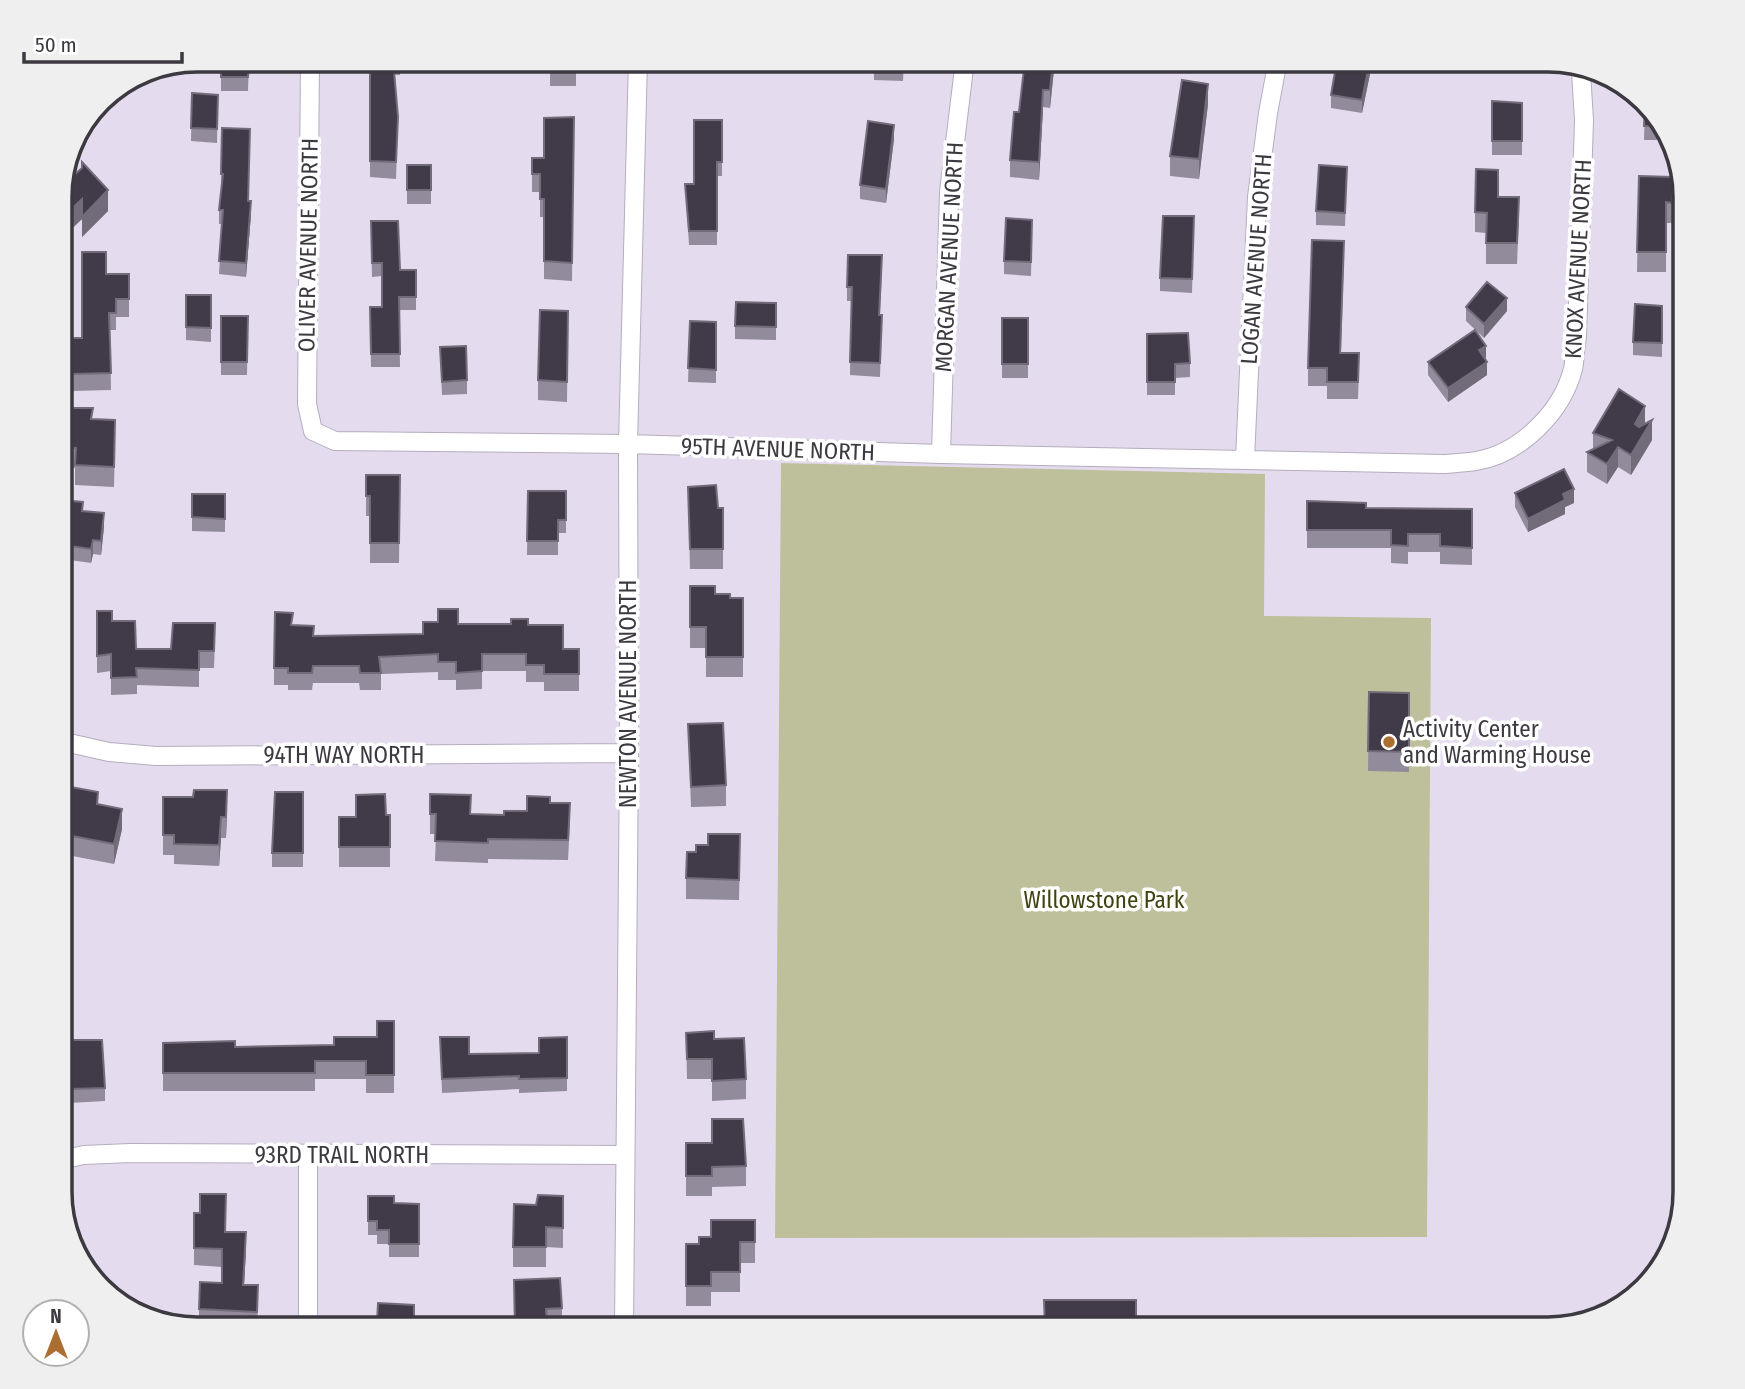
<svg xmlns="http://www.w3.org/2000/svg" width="1745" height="1389" font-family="'Fira Sans Condensed',sans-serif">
  <rect width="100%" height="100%" fill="#e4dcee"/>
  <path fill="#bdc09a" d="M781,463L1265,474L1264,616L1431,618L1427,1237L775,1238Z"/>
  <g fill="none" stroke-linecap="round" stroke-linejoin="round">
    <defs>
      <path id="street" d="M310,60L307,404L313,431L335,441L628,444L941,454L1444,464C1454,463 1465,463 1476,461C1520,454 1562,412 1573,369C1575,359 1575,347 1577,337L1584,120L1581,72
        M941,454L949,192L965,60
        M1245,459L1257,197L1268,113L1278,60
        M60,741L109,752L156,756L629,753
        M308,1156V1329
        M60,1160L84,1155L130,1153L625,1155
        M624,1329L629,753L628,444L638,60"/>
    </defs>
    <use href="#street" stroke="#b5adbe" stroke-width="20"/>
    <use href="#street" stroke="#fff" stroke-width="18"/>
  </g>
  <path fill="#928b9c" d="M221,60H249L248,91H221Z
    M370,60H400V75H395L398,117L396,179L370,177Z
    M550,60H576V86H550Z
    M874,60H904L903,81L874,80Z
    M1055,60L1050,108L1043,107L1039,180L1010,177V160L1019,112Z
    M1485,60H1500L1491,67Z
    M1370,74L1362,113L1331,108V95Z
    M192,93L218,95L217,143L191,141Z
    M1492,101L1522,103V155H1492Z
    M1645,101L1670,133V140H1644Z
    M1208,104L1199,179L1170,176V156Z
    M574,117L572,281L544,279V217H540V192H532V158H544Z
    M722,120V176H717V245H689L685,184H694Z
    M222,128L248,201L251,214L246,277L219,274L222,224H219V210L222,188H221Z
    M894,139L886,203L860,199V185Z
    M407,165H431V204H407Z
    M1347,167L1345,226L1316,225V211Z
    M1639,176L1672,177V223H1666V272H1637Z
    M67,181L108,211L82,237V219L63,237L60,233V187Z
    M1498,197L1519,217L1517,264H1486V233L1475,232V212Z
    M1194,216L1192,293L1160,291V278Z
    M371,221L400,270H416V310H399L400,367H371L370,307H382V276L372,277Z
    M1032,233L1031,276L1004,274V261Z
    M1344,258L1341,353L1359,370L1358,399H1327V386H1308V368Z
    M882,269L880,315H882L880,377L850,375L851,301H847V287Z
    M106,274H129V317H116V330H110L111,390L72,391V379H64V338H82Z
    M186,295H211V342L186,340Z
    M776,303V340L735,339V326Z
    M1662,306V357L1633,355V342Z
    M1466,307L1507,311L1484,338L1466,321Z
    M568,311L567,402L538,400V380Z
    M221,316H248L247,375H221Z
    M1002,318H1028V378H1002Z
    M690,321L716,322V383L688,382Z
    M1147,334L1190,363V377L1175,378V395H1147Z
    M440,347L467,380V394L442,395Z
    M1428,362L1487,375L1448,402L1428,375Z
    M93,419L115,440L114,487L75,485V468L60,467V447Z
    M1645,423L1652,440L1631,475L1618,467L1607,484L1587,472V452L1593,449V433Z
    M366,475H400L399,563H370V516H366Z
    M688,487L718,508H723V569H690Z
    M528,491H566V533H558V555H527Z
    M1515,493L1574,503L1565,507V514L1528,532L1515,507Z
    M192,494H225V532L192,531Z
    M1307,501L1366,508L1472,509V565L1440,564V552H1408V564L1391,563V548H1307Z
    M60,504L83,511L104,527L101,555L93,554L91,563L70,560V548L60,546Z
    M690,586L730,598H743V677H706V648H690Z
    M97,611L112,621L136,649H171L215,640L214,668H199V687L137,685V694L111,695V671L97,673Z
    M458,624L528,625L563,649H579V691H544V682H526V671H482V689L456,690V680H438V672L381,674V690H360L359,683H313L312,690H288V685H274V668L293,625L314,636L423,634Z
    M1369,692L1409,693V772L1368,771Z
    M688,724L726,785V806L691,807Z
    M60,785L98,804L122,829L114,864L62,854V839L60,838Z
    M303,792V867H272V853Z
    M430,794L471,814L504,815L527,811L550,803L570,823L568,860L488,859V863L435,861L436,834H430Z
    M163,797L227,810L226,838H221L219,866L174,864V855H163Z
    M390,815V867H339V817H356Z
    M696,852L740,854L739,900L686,899V878Z
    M394,1021V1093H366V1079H315V1091H163V1043L235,1047L334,1045L377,1037Z
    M686,1033L714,1039L746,1079V1099L712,1101V1079H687Z
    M440,1037L469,1054L539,1053L567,1037V1091L519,1093V1089L442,1093Z
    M64,1040L105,1088V1101L69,1103L64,1053Z
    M686,1143L746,1166V1186L712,1187V1196H686Z
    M368,1196L394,1203L419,1204V1257H389V1244H377V1235H368Z
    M563,1196V1248L546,1247V1267H513V1247L536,1205Z
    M194,1213L225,1232L246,1249L244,1285L258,1303L257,1329L199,1326V1309L222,1283V1267L194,1265Z
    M755,1220V1263H740V1292H711V1306H686V1244H699L711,1237Z
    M514,1280L562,1308V1328L547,1329Z"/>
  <path fill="#726b7a" d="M1053,60H1055L1050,108V90Z
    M1370,60V74L1362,113V100Z
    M1491,60H1500L1491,67Z
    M1208,84V104L1199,179V159Z
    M1043,90V107L1039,180V162Z
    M894,125V139L886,203V189Z
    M108,190V211L82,237V219L63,237V217L82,199Z
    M251,201V214L246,277V263Z
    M1507,298V311L1484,338V324Z
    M1486,346V359L1479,350Z
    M1487,362V375L1448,402V388Z
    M1645,406V426L1635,444V424Z
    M1652,420V440L1631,475V455Z
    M1618,447V467L1607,484V464Z
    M1574,489V503L1565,507V514L1528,532V519L1563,494Z
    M104,513V527L101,555V541Z
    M93,540V554L91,563V549Z
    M70,623V643L60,681V661Z
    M227,790V810L226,838V817Z
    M122,809V829L114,864V844Z
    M221,817V838L219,866V845Z
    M246,1232V1249L243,1302V1285Z"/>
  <path fill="#413a49" stroke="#726b7a" stroke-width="2" d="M221,60H249L248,77H221Z
    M370,60H393L398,117L396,162L370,161Z
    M550,60H576V72H550Z
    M874,60H903V68L874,67Z
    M1025,60H1053L1050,90H1043L1039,162L1010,160L1014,112H1019Z
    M1337,60H1370L1362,100L1331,95Z
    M1182,80L1208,84L1199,159L1170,156Z
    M192,93L218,95L217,129L191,128Z
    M1492,101L1522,103V141H1492Z
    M1645,101L1664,126H1644Z
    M574,117L572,263L544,261V199H540V174H532V158H544V118Z
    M694,120H722V162H717V231H689L685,184H694Z
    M868,121L894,125L886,189L860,185Z
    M222,128L250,129L248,201H251L246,263L219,261L223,210H219L223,174H221Z
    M82,162L108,190L82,217V199L63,217L60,213V187L63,176L67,181L82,168Z
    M407,165H431V190H407Z
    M1319,165L1347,167L1345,213L1316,211Z
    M1476,169L1498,170V197H1519L1517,243H1486L1487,213L1475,212Z
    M1639,176L1672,177V203L1666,202V252H1637Z
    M1163,216H1194L1192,279L1160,278Z
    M1006,218L1032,220L1031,262L1004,261Z
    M371,221H398L400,270H416V297H399L400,354H371L370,307H382V263H372Z
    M1312,240L1344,241L1340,353H1359L1358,382H1327V368H1308Z
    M82,252H106V274H129V299H116V313H109L111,373L72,374V362H64V338H82Z
    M848,255H882L879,315H882L880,363L850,362L852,287H847Z
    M1487,282L1507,298L1484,324L1466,307Z
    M186,295H211V328L186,327Z
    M736,302L776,303V327L735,326Z
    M1635,304L1662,306V343L1633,342Z
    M540,310L568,311L567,382L538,380Z
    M221,316H248L247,362H221Z
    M1002,318H1028V364H1002Z
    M690,321L716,322V370L688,368Z
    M1475,330L1486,346L1479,350L1487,362L1448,388L1428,362Z
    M1188,333L1190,363L1175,364V382H1147V334Z
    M466,346L467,380L442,382L440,347Z
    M1619,389L1645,406L1635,424L1639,427L1652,420L1631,455L1618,447L1607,464L1587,452L1612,440L1593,433Z
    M62,408H93L91,419L115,420L114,467L75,465L76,448L60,447Z
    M1564,469L1574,489L1563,494L1565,500L1528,519L1515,493Z
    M366,475H400L399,543H370V496H366Z
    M716,485L718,508H723V549H690L688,487Z
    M528,491H566V520H558V541H527Z
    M192,494H225V519L192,517Z
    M60,500L83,502L82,511L104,513L101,541L93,540L91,549L70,546L71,534L60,532Z
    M1307,501L1366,503V508L1472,509V548L1440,546V534H1408V546L1391,545V530H1307Z
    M690,586H715V594H730V598H743V657H706V627H690Z
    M438,609H458V624H511V619H528V625H563V649H579V674H544V665H526V654H482V671L456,673V662H438V654L379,657L381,673H360L359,666H313L312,673H288V668H274L275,612L293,613L291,625L314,626L313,636L423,634V622H438Z
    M97,611H112V621H135L136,649H171L173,623H215L214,651H199V670L136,668L137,677L111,678V654L97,656Z
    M60,620L70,623L60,661Z
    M1369,692L1409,693V752L1368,751Z
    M723,723L726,785L691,787L688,724Z
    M60,785L98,792L97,804L122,809L114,844L62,834L65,820L60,818Z
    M194,790H227L226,817H221L219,845L174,844V835H163V797H193Z
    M275,792H303V853H272Z
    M385,794L386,815H390V847H339V817H356V795Z
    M430,794L471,795L470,814L504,815V811H527V796L550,797V803H570L568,840L488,839V843L435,841L436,814H430Z
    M708,834H740L739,880L686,878L687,852H696V845H708Z
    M377,1021H394V1075H366V1061H315V1073H163V1043L235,1041V1047L334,1045V1037H377Z
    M714,1031V1039L744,1038L746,1079L712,1081V1059H687L686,1033Z
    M440,1037H469V1054L539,1053V1038L567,1037V1078L519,1079V1076L442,1079Z
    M64,1040H102L105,1088L69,1089Z
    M712,1119H743L746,1166L712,1167V1176H686V1143H712Z
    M200,1194H226L225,1232H246L243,1285H258L257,1312L199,1309L200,1282L222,1283V1249L194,1248V1213H200Z
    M538,1195L563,1196V1228L546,1227V1247H513L514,1204L536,1205Z
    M368,1196H394V1203L419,1204V1244H389V1230H377V1221H368Z
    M62,1208H63L69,1234Z
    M711,1220H755V1242H740V1272H711V1286H686V1244H699V1237H711Z
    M560,1278L562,1308L546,1309L547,1329H515L514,1280Z
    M1044,1300H1136V1329H1045Z
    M378,1303L414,1305V1329H366V1323H377Z"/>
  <circle fill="#aa6f30" stroke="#fff" stroke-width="2.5" cx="1389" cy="742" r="7"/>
  <g text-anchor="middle" stroke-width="7" stroke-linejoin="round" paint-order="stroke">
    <g font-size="23" fill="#3d3941" stroke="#fff">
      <text transform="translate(308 245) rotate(-89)" y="8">OLIVER AVENUE NORTH</text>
      <text transform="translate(949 257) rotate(-87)" y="8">MORGAN AVENUE NORTH</text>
      <text transform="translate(1256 259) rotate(-86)" y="8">LOGAN AVENUE NORTH</text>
      <text transform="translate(1578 259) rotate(-87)" y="8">KNOX AVENUE NORTH</text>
      <text transform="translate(778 449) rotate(2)" y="8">95TH AVENUE NORTH</text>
      <text transform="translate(628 694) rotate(-90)" y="8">NEWTON AVENUE NORTH</text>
      <text x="344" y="763">94TH WAY NORTH</text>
      <text x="342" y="1163">93RD TRAIL NORTH</text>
    </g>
    <g font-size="23" fill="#3d3941" stroke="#fff" text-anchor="start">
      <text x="1403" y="737">Activity Center<tspan x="1403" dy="26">and Warming House</tspan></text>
    </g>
    <g font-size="23" fill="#404211" stroke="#fff">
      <text x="1104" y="908">Willowstone Park</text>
    </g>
  </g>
  <path d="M0 0H1745V1389H0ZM197 72H1548A125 125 0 0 1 1673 197V1192A125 125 0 0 1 1548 1317H197A125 125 0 0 1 72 1192V197A125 125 0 0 1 197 72Z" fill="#efeff0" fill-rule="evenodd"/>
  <path fill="none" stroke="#3d3941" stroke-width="3.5" d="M197 72H1548A125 125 0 0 1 1673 197V1192A125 125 0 0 1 1548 1317H197A125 125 0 0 1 72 1192V197A125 125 0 0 1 197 72Z"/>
  <g transform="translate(56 1333)"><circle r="33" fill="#ffffff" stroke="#b1b0b3" stroke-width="2"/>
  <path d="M0-5L12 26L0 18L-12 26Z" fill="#aa6f30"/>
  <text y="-10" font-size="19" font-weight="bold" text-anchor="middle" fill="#3d3941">N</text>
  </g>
  <path d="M24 52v10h158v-10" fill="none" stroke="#3d3941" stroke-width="3.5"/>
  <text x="35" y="52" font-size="21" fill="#3d3941" stroke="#ffffff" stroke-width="5" paint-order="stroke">50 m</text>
</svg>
